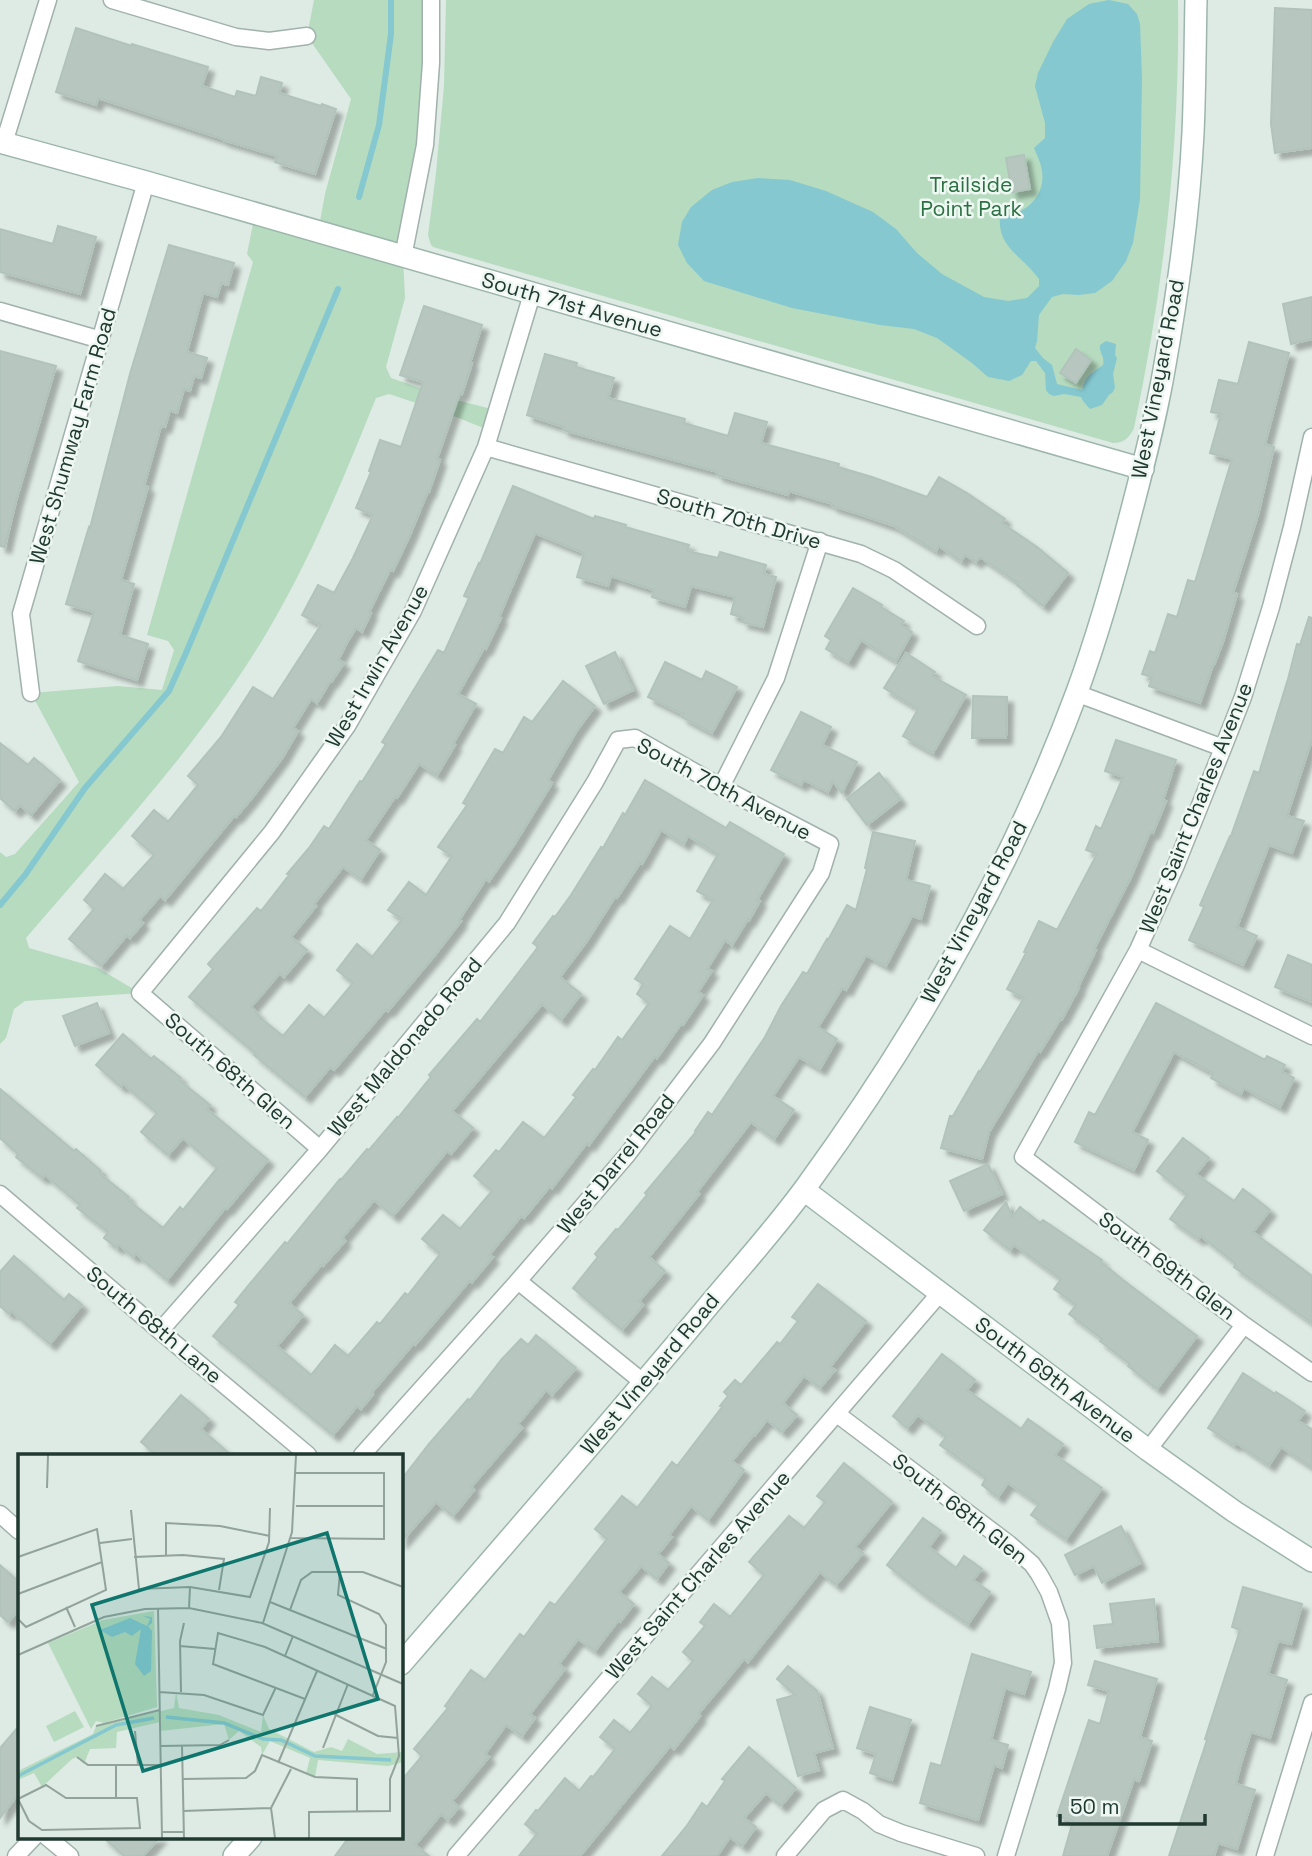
<svg xmlns="http://www.w3.org/2000/svg" width="1312" height="1856" font-family="'Space Grotesk',sans-serif">
  <defs>
    <filter id="shadow"><feDropShadow dx="6" dy="6" stdDeviation="2" flood-color="#0004"/></filter>
  </defs>
  <rect width="100%" height="100%" fill="#deeae4"/>
  <path fill="#b6dbbf" d="M314,0H431V63L403,257L405,298L386,367L391,378L452,399L496,410L491,431L446,413L389,394L376,398C342,482 310,561 263,639C197,748 108,842 26,938L29,948L98,968L140,993L25,1001L14,1009L6,1038L0,1044V852L6,857L15,854L79,782L31,693L118,686L162,690L174,650L168,641L147,635L253,262L247,254L255,214L318,232L325,194L351,99L307,36Z
    M446,0H1178C1180,144 1164,287 1134,428C1129,438 1124,443 1113,443L433,247L431,245L428,235L436,173L444,86Z"/>
  <path fill="#85c8d0" d="M1109,0L1128,4L1137,14L1140,24L1142,79L1140,199L1133,243L1126,261L1112,281L1095,293L1079,295L1063,294L1052,297L1039,315L1037,341L1035,348L1043,358L1052,365L1057,384L1082,390C1086,375 1091,374 1103,365C1105,355 1099,354 1100,345L1106,341L1116,344L1115,355L1117,358L1113,374L1115,387L1113,392L1109,395L1102,405L1090,409L1083,401L1081,397L1064,394L1054,396L1049,394L1046,390L1045,373L1036,361H1031L1022,375L1009,381L988,377L972,363L937,338L914,329L880,325L792,308L704,281L687,263L678,245L682,222L691,207L712,190L732,182L758,178L790,180L826,191L873,212L896,229L917,253L942,274L984,297L1008,301L1027,298L1039,286V279C1023,256 997,248 1000,216C1024,216 1046,197 1042,171C1041,163 1037,155 1034,148L1045,138V123L1035,86L1038,73L1053,42L1067,19L1089,4Z"/>
  <g fill="none" stroke-linecap="round" stroke-linejoin="round">
    <path stroke="#85c8d0" stroke-width="6" d="M359,197L379,125L391,34V0
      M0,905L25,875L85,788L169,691L186,653L338,289"/>
  </g>
  <path fill="#b7c7c0" stroke="#b1c3bb" stroke-width="2" fill-rule="evenodd" filter="url(#shadow)" d="M1275,8L1312,10V148L1275,153L1271,124Z
    M76,28L132,46V44L208,67L202,86L235,97L237,91L256,96L261,77L282,83L279,93L321,106L322,104L336,109L315,174L275,162L277,156L223,140V139L98,98L96,105L56,92Z
    M1024,155L1030,189L1012,192L1006,158Z
    M58,226L96,237L80,294L0,272V229L53,244Z
    M169,245L234,263L228,285L221,283L217,297L203,293L187,352L207,358L201,378L194,376L190,391L184,389L177,413L170,410L165,427L161,426L144,486L148,487L121,580L134,584L120,635L148,644L137,680L78,661L94,612L66,604L89,527L90,528L130,374Z
    M1312,297V339L1291,344L1283,304Z
    M424,306L482,325L470,363H472L462,394L460,393L437,459L440,460L429,492L428,491L410,535L393,571L390,570L369,612L371,613L362,632L356,628L348,641L338,660L344,663L332,681L331,680L317,703L311,699L293,728L298,731L283,757L253,797L236,817L234,816L165,900L160,896L139,920L143,923L130,938L127,935L101,966L69,939L94,909L84,900L105,874L123,889L154,855L132,836L154,810L168,822L198,785L188,776L221,737L253,687L273,699L321,625L302,615L318,585L334,593L353,558L373,515L356,508L371,472L369,471L380,440L401,447L423,382L400,375Z
    M1249,342L1289,353L1265,444L1274,447L1258,515L1233,593L1237,594L1223,642L1214,665H1213L1200,703L1149,686L1152,677L1142,674L1150,651L1155,653L1168,614L1177,617L1188,580L1195,582L1232,459L1210,453L1221,414L1211,412L1219,380L1238,384Z
    M1076,349L1091,360L1076,383L1060,373Z
    M0,351L56,366L16,501L5,547L0,546Z
    M545,354L577,363L576,367L614,378L608,398L685,419L684,423L728,436L735,413L767,422L761,443L839,464L838,467L872,477L927,497L939,477L967,493L1005,519L1002,523L1037,547L1068,573L1043,606L1017,585L1018,583L980,557L976,562L965,555L961,561L939,546L936,551L894,526L859,514L832,506L833,504L789,491L788,495L717,475L718,472L596,439L563,430L564,427L527,415Z
    M513,486L594,519L595,516L626,525L625,527L689,545L687,551L718,558L720,552L766,565L764,574L776,577L763,627L742,622L744,618L731,614L735,597L691,586L685,607L652,597L654,590L611,576L608,586L577,577L584,553L535,533L499,617L501,618L486,649L484,648L458,694L476,704L453,744L455,745L437,775L419,764L397,798L395,797L366,840L380,850L361,879L343,867L314,904L316,906L291,937L307,950L284,977L280,973L251,1007L259,1015L258,1016L283,1036L309,1005L324,1018L353,983L337,970L357,944L372,957L402,919L388,910L409,882L426,895L452,856L438,847L467,805L463,803L495,749L503,753L524,717L532,722L563,681L595,706L576,732L548,780L552,783L514,845L489,881L486,879L459,920L461,921L436,954L388,1011L386,1009L334,1070L330,1067L305,1097L254,1055L256,1054L189,997L213,969L208,964L257,908L261,911L289,875L287,874L309,848L324,826L329,829L360,781L362,782L386,744L382,742L438,650L444,653L469,598L464,596L479,563L480,564Z
    M853,588L882,605L881,607L904,621L901,625L912,632L896,661L861,640L848,662L826,649L831,640L825,636Z
    M1309,617L1312,618V739L1287,816L1304,821L1292,853L1269,845L1237,927L1257,936L1243,965L1189,940L1204,907L1200,905L1230,836H1231L1254,771L1259,773L1288,679L1297,644L1300,645Z
    M615,652L633,690L604,704L586,666Z
    M906,653L935,672L932,676L966,695L933,753L903,736L918,709L884,688Z
    M665,662L702,680L706,671L737,687L712,733L682,717L683,714L648,697Z
    M973,696L1007,697L1006,738H972Z
    M801,712L831,727L822,745L857,762L842,793L833,781L828,792L804,780L801,785L771,770Z
    M1116,740L1176,760L1163,800L1166,801L1153,833L1150,832L1131,877L1094,949L1096,950L1078,987L1079,988L1062,1019L1061,1018L1040,1052L1038,1051L989,1132L982,1159L941,1148L950,1116H953L979,1071L980,1072L1024,998L1007,989L1026,953L1024,952L1039,921L1057,930L1097,854L1086,850L1096,826L1101,829L1123,777L1105,771Z
    M0,743L28,765L34,758L60,780L31,815L20,805L15,811L0,798Z
    M879,773L900,799L867,825L847,799Z
    M645,780L726,828L730,822L784,854L757,900L760,901L749,920L748,919L732,945L725,940L707,969L712,971L698,992L703,995L683,1025L681,1024L657,1058L655,1056L589,1145L587,1143L552,1188L550,1186L524,1218L521,1216L489,1255L493,1257L472,1282L470,1280L415,1345L413,1344L372,1392L373,1394L361,1409L357,1406L333,1435L213,1336L239,1305L235,1302L248,1286L285,1242L287,1244L340,1179L341,1180L367,1149L369,1150L397,1117L398,1118L431,1077L429,1075L477,1019L480,1022L512,981L538,947L533,943L553,916L555,917L571,895L601,847L603,848L623,813L625,815ZM661,830L684,844L688,836L718,854L697,891L713,900L690,939L670,926L635,979L643,984L637,994L649,1003L622,1040L618,1037L595,1070L593,1069L573,1095L576,1097L544,1138L523,1122L499,1152L496,1150L474,1176L492,1191L460,1229L443,1215L422,1239L440,1254L408,1295L405,1293L380,1324L377,1322L348,1356L335,1345L311,1375L277,1346L303,1315L289,1303L321,1265L323,1266L345,1241L342,1238L374,1200L393,1216L447,1151L451,1154L473,1128L452,1111L542,1004L561,1020L581,994L560,977L587,941L615,897L617,898L640,863L642,864Z
    M873,832L915,841L906,880L930,886L921,919L912,916L886,966L866,955L846,990L842,988L818,1027L837,1039L820,1069L799,1057L773,1096L794,1110L774,1139L751,1122L697,1192L699,1194L649,1257L665,1271L639,1301L643,1305L622,1330L573,1288L598,1257L595,1254L616,1229L618,1230L647,1195L645,1193L696,1132L695,1131L708,1112L712,1115L765,1037L781,1006L803,972L807,974L827,939L828,940L847,905L856,910L867,869L865,868Z
    M1288,955L1312,965V1002L1275,987Z
    M97,1003L109,1033L75,1046L63,1016Z
    M1156,1003L1265,1060L1267,1056L1285,1065L1282,1072L1294,1078L1280,1107L1244,1088L1241,1094L1211,1078L1213,1073L1174,1052L1132,1132L1148,1140L1134,1170L1075,1142L1089,1112L1095,1115Z
    M123,1034L151,1059L154,1056L181,1078L179,1080L210,1105L207,1109L268,1160L227,1209L225,1208L167,1280L136,1254L133,1257L119,1245L117,1248L104,1238L108,1232L77,1208L80,1205L45,1175L42,1178L16,1157L18,1154L0,1138V1089L74,1151L76,1149L101,1171L99,1173L129,1197L127,1199L163,1228L180,1207L183,1210L217,1168L183,1138L168,1155L141,1132L157,1113L123,1084L121,1087L96,1065Z
    M1183,1138L1209,1158L1196,1174L1234,1201L1243,1189L1270,1210L1253,1232L1312,1276V1323L1234,1267L1236,1264L1201,1236L1198,1239L1170,1219L1187,1195L1157,1171Z
    M988,1164L1002,1194L964,1211L950,1181Z
    M1006,1202L1012,1217L1020,1207L1040,1223L1043,1220L1102,1260L1101,1262L1123,1280L1197,1336L1157,1389L1128,1366L1130,1364L1100,1341L1102,1339L1069,1314L1076,1305L1054,1289L1061,1279L1014,1245L1010,1250L984,1230Z
    M14,1256L64,1300L69,1294L82,1305L50,1344L11,1311L9,1314L0,1306V1272Z
    M818,1284L866,1321L830,1367L835,1370L820,1388L804,1376L783,1403L797,1415L782,1432L767,1420L755,1435L754,1434L732,1461L744,1470L708,1520L691,1506L669,1535L672,1537L658,1554L669,1563L657,1579L641,1566L619,1592L634,1604L620,1622L618,1621L595,1651L578,1639L559,1664L565,1669L530,1714L535,1718L522,1736L506,1725L485,1754L489,1757L452,1801L459,1807L448,1820L441,1814L415,1845L429,1856H335L349,1837H401V1781L422,1756L414,1749L448,1708L445,1706L471,1670L485,1680L520,1634L524,1637L550,1602L555,1605L607,1539L595,1529L622,1496L637,1508L672,1462L677,1466L722,1407L720,1406L728,1396L724,1392L735,1380L741,1385L777,1342L780,1344L798,1321L792,1317Z
    M536,1335L576,1368L552,1395L546,1390L518,1424L522,1428L471,1487L474,1490L453,1516L436,1502L401,1542V1480L429,1444L468,1399L470,1400L502,1359L521,1339L528,1345Z
    M942,1354L975,1380L967,1390L1021,1429L1028,1419L1063,1444L1055,1455L1102,1488L1066,1539L1031,1515L1039,1504L1008,1483L998,1497L982,1485L986,1478L940,1445L946,1437L918,1415L907,1428L893,1416Z
    M1243,1373L1275,1394L1276,1392L1305,1411L1298,1421L1312,1429V1467L1281,1447L1269,1465L1236,1443L1234,1445L1208,1428Z
    M181,1395L209,1419L201,1429L231,1455H156L141,1442Z
    M844,1463L892,1502L855,1547L863,1553L836,1585L820,1572L748,1662L744,1659L698,1714L700,1716L674,1749L670,1746L580,1856H519L537,1834L525,1824L536,1810L538,1811L565,1778L579,1791L591,1776L593,1777L615,1749L600,1737L614,1720L630,1733L652,1706L638,1694L652,1677L668,1690L693,1661L683,1652L705,1626L700,1622L714,1604L730,1617L764,1575L749,1562L789,1516L804,1528L825,1502L817,1496Z
    M923,1518L941,1531L929,1547L956,1568L964,1556L982,1569L973,1580L990,1592L968,1624L921,1592L887,1565Z
    M1121,1526L1140,1563L1102,1583L1094,1566L1075,1575L1065,1555Z
    M0,1565L19,1582V1610L8,1622L0,1615Z
    M1243,1587L1302,1604L1291,1644L1278,1641L1268,1674L1287,1680L1270,1738L1251,1732L1240,1767L1236,1784L1255,1790L1237,1849L1218,1843L1214,1856H1169L1207,1740L1205,1739L1240,1630L1232,1627Z
    M1154,1599L1158,1641L1097,1648L1094,1626L1113,1624L1110,1604Z
    M972,1654L1031,1672L1024,1694L1005,1688L991,1740L1008,1745L1002,1768L994,1765L978,1820L920,1803L931,1763L941,1766Z
    M1095,1661L1157,1679L1140,1737L1152,1741L1139,1781L1134,1779L1107,1856H1063L1073,1821L1057,1816L1089,1720L1100,1724L1109,1691L1088,1685Z
    M788,1666L817,1691L833,1748L814,1753L819,1770L798,1776L777,1700L795,1695L777,1679Z
    M870,1707L911,1720L892,1780L870,1773L876,1754L857,1748Z
    M19,1726V1793L0,1818V1748Z
    M749,1747L796,1788L781,1806L766,1793L744,1818L756,1827L742,1846L730,1837L717,1856H662L686,1827L702,1803L707,1807L725,1781L722,1779Z
    M103,1837H160L143,1856H124Z"/>
  <g fill="none" stroke-linecap="round" stroke-linejoin="round">
    <defs>
      <path id="street" d="M112,0L236,37L269,41L307,36
        M4,143L48,0
        M403,257L425,145L431,63V0
        M0,311L101,340
        M1312,437L1292,527L1271,607L1243,697L1223,748L1176,865L1138,950L1023,1157L1244,1325L1312,1373
        M486,447L861,554L894,570L977,626
        M31,693L21,614L146,182
        M1076,693L1223,748
        M721,787L776,678L820,541
        M1138,950L1312,1036
        M320,1149L140,993L272,832L347,726L413,611L486,447L532,294
        M0,1194L160,1331L308,1455
        M518,1281L644,1383
        M160,1331L320,1149L507,923L595,782L618,740L635,738L721,787L830,844L821,873L712,1043L627,1155L518,1281L362,1455
        M837,1414L1009,1544L1032,1564L1039,1574L1049,1592L1060,1623L1063,1663L1057,1689L1006,1856
        M1148,1450L1244,1325
        M0,1514L19,1531
        M47,1837L70,1856
        M16,1856L34,1837
        M456,1856L940,1293
        M785,1856L824,1810L843,1800L863,1811L879,1824L901,1833L976,1856
        M1265,1856L1312,1703"/>
      <path id="secondary" d="M0,142L146,182L1143,469
        M804,1190L1148,1450L1235,1512L1312,1561
        M401,1664C501,1549 601,1434 699,1317C735,1273 775,1230 808,1184C918,1033 1012,867 1077,692C1099,632 1116,571 1132,509C1144,463 1156,417 1164,370C1178,292 1189,213 1193,133C1195,89 1195,44 1196,0
        M234,1856L251,1837"/>
    </defs>
    <use href="#street" stroke="#a1b1ab" stroke-width="19"/>
    <use href="#secondary" stroke="#9db6ac" stroke-width="24"/>
    <use href="#street" stroke="#fff" stroke-width="16"/>
    <use href="#secondary" stroke="#fff" stroke-width="21"/>
  </g>
  <g text-anchor="middle" stroke-width="5" stroke-linejoin="round" paint-order="stroke">
    <g font-size="21" fill="#2a7042" stroke="#eef7f2">
      <text x="971" y="192">Trailside<tspan x="971" dy="24">Point Park</tspan></text>
    </g>
    <g font-size="21" fill="#203931" stroke="#eef7f2">
      <text transform="translate(572 305) rotate(16)" y="7">South 71st Avenue</text>
      <text transform="translate(1158 379) rotate(-79)" y="7">West Vineyard Road</text>
      <text transform="translate(73 436) rotate(-74)" y="7">West Shumway Farm Road</text>
      <text transform="translate(739 519) rotate(16)" y="7">South 70th Drive</text>
      <text transform="translate(377 666) rotate(-60)" y="7">West Irwin Avenue</text>
      <text transform="translate(724 789) rotate(28)" y="7">South 70th Avenue</text>
      <text transform="translate(1196 808) rotate(-68)" y="7">West Saint Charles Avenue</text>
      <text transform="translate(974 912) rotate(-62)" y="7">West Vineyard Road</text>
      <text transform="translate(405 1047) rotate(-50)" y="7">West Maldonado Road</text>
      <text transform="translate(230 1071) rotate(41)" y="7">South 68th Glen</text>
      <text transform="translate(616 1164) rotate(-51)" y="7">West Darrel Road</text>
      <text transform="translate(1167 1266) rotate(37)" y="7">South 69th Glen</text>
      <text transform="translate(154 1325) rotate(40)" y="7">South 68th Lane</text>
      <text transform="translate(650 1374) rotate(-50)" y="7">West Vineyard Road</text>
      <text transform="translate(1055 1380) rotate(37)" y="7">South 69th Avenue</text>
      <text transform="translate(960 1509) rotate(38)" y="7">South 68th Glen</text>
      <text transform="translate(698 1575) rotate(-49)" y="7">West Saint Charles Avenue</text>
    </g>
  </g>
  <g transform="translate(18 1454)">
    <rect width="385" height="385" fill="#deeae4"/>
    <path d="M136,157L139,253L86,269L78,267L73,275L30,189L85,166ZM158,238L161,254L201,261L243,278L245,261L251,275L296,298L313,293L324,297L330,285L359,300L385,298V308L370,312L300,306L297,323L288,320L292,304L252,287L244,301L243,293L221,277L211,286L206,270L142,277V268L99,278L98,294L72,295L66,310L59,303L54,305L24,333L16,319L0,326V317L75,280L78,272L156,254ZM57,257L66,273L36,288L28,272Z" fill="#b6dbbf"/>
    <path d="M125,162L134,163V169L130,172L134,177L133,217L126,222L117,210L123,175L114,182L107,178L94,183L82,176L112,164L129,172L132,165Z" fill="#85c8d0"/>
    <path fill="none" stroke="#85c8d0" stroke-width="3.5" d="M148,263L206,269L245,285L263,286L297,302L373,306M0,322L98,271L136,264"/>
    <path fill="none" stroke="#92a39c" stroke-width="2" d="M29,34L30,1M278,52H366M113,56L121,135L172,133L232,143L251,88L252,54M273,84L366,85V19H278M82,89L114,85M148,101V69L202,72L252,82M0,103L79,75L88,136L8,173L0,165M116,103L165,101L206,105L201,136M322,118L320,141L361,160L368,171V208L355,241M0,140L84,108M252,148L369,195M48,153L57,173M140,154L144,384M171,154L172,133M272,156L283,126L294,118H345L385,133M245,169L274,78L278,1M162,192L197,195M0,201L86,163L127,155L171,154L244,169L385,230M267,202L275,182M141,238L186,241L245,261L258,233M163,238L162,187L166,169M287,245L195,210L200,179L247,193L377,252L381,302L372,325V357L291,358V384M316,260L360,282L380,284M78,272L142,256M117,277L120,311M164,291L166,384M142,292L202,291L211,286M305,294L330,230M59,303L70,311H143M260,309L299,217M98,311V344M165,325L228,324L237,317L244,301L297,323L339,325V357M0,345L28,331L48,344H119L122,374L24,376L11,367L0,345M165,357L253,354M144,378H166M257,384L253,354L273,315"/>
    <path fill="#0f766e" fill-opacity="0.15" stroke="#0f766e" stroke-width="3.5" d="M309,79L360,245L125,317L74,151Z"/>
    <rect width="385" height="385" fill="none" stroke="#203931" stroke-width="3.5"/>
  </g>
  <path d="M1060 1814v10h145v-10" fill="none" stroke="#203931" stroke-width="3.5"/>
  <text x="1070" y="1814" font-size="21" fill="#203931" stroke="#eef7f2" stroke-width="5" paint-order="stroke">50 m</text>
</svg>
